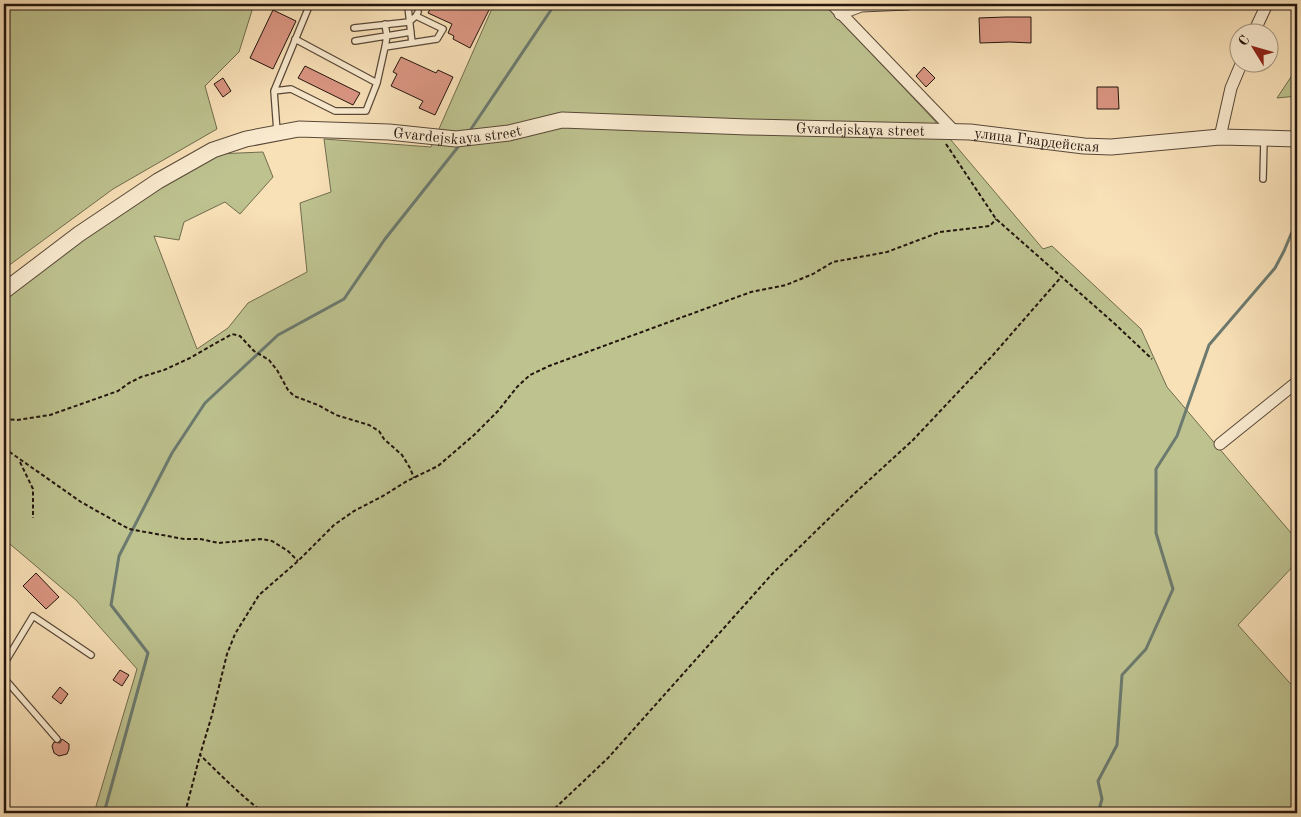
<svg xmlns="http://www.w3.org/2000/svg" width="1301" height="817" font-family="'Old Standard TT',serif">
  <rect width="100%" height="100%" fill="#f8e0b7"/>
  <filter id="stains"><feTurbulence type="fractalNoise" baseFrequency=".004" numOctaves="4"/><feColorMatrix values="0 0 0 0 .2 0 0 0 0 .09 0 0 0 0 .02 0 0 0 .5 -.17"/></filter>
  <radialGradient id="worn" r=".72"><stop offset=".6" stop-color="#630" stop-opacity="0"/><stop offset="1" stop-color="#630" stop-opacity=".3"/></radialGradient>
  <path fill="#bdc28f" stroke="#706c4e" d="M4,4H254L239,52L205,86L217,129L113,189L4,269Z
    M494,4H825L934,120L1043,249L1052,246L1141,329L1167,387L1297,540V562L1238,625L1297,691V813H94L137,669L76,600L4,539V296L155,188L215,154L263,152L273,177L240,214L225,202L184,222L179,240L154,236L197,349L228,328L248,303L307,272L300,203L331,192L324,139L431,147Z
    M1297,68V96L1277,98Z"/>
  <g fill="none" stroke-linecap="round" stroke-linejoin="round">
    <path stroke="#6c7a6f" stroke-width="3" d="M471,129L555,4
      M104,813L148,653L111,605L119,556L172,453L205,403L278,335L344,299L385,239L458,147
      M1098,813L1102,799L1098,781L1117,745L1122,675L1146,649L1173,589L1156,533V469L1177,436L1209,345L1275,268L1284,251L1297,220"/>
  </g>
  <path fill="#db9683" stroke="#23150e" d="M433,4H482L490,8L470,48L453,39L454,36L448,33L452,24L428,13Z
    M273,10L296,21L273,69L250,58Z
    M1005,17H1031V43L1010,42L980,43L979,18Z
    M401,57L436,73L438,70L453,77L435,115L419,108L423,101L391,86L397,74L393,72Z
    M305,66L360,93L353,105L298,78Z
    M924,67L935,78L926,87L916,76Z
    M223,78L231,91L223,97L214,84Z
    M1097,87H1118L1119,109H1097Z
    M36,573L59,597L46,609L23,586Z
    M120,670L129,675L122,686L113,680Z
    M60,687L68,694L61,704L52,697Z
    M62,739L69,744V749L67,754L59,756L54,753L52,746L54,742L60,743Z"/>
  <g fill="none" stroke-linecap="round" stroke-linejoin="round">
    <defs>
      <path id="service" d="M408,7L412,43
        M385,24L387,36L385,47
        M354,28L409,22L416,16
        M295,39L377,83
        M355,41L411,32
        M274,91L291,89L335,111H366L377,83L385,47L437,39L443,29L416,16L418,12
        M277,132L274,91L310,4
        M1263,179L1264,140
        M4,664L33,616L91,655
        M4,678L57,739"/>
      <path id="minor" d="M832,4L955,132
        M840,14L861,6L908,4
        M1254,32L1267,4
        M1220,137L1231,88L1242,62
        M1220,444L1297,382"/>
      <g id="tertiary">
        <path id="s1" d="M4,291L79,234L158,181L213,150L246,139L299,129L389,132L456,139L509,133L562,120L748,127L970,132L1084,146L1111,147L1220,137L1297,139"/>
      </g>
    </defs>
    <use href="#service" stroke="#584838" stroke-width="8"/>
    <use href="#minor" stroke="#584838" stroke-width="13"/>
    <use href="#tertiary" stroke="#584838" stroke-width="17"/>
    <path stroke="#23150e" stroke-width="2" stroke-dasharray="4 2.5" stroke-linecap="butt" d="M946,144L996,219L1115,324L1152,359
      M4,419L17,420L50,415L118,391L129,383L141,377L164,370L190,358L232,334L240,336L254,351L269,360L277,370L288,390L294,396L318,405L336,415L369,425L379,431L384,439L402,455L410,468L414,478
      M4,448L81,502L129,529L184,539H200L219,543L261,539L272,541L288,551L298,561
      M20,462L33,489V518
      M185,813L200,755
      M264,813C241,796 221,775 200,755L212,715L227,654L235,634L259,595L298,561L334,525L354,511L383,496L407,481L438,466L474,435L498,411L517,387L530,375L549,366L751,292L786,285L813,274L833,262L887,252L940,232L990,226L996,219
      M550,813L608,758L773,573L855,493L913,440L993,355L1062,276"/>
    <use href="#service" stroke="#faebd0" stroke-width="5.5"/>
    <use href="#minor" stroke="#faebd0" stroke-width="11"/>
    <use href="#tertiary" stroke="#faebd0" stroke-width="15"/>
  </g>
  <g text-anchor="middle" stroke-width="5" stroke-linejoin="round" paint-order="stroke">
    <g font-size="15" fill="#23150e" stroke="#faebd0">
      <text dy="5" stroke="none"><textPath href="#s1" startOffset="500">Gvardejskaya street</textPath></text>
      <text dy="5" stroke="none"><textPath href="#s1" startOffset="905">Gvardejskaya street</textPath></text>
      <text dy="5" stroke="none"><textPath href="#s1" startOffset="1082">улица Гвардейская</textPath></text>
    </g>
  </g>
  <rect width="1301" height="817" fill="none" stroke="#f8e0b7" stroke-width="20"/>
  <rect x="5" y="5" width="1291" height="807" fill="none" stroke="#23150e" stroke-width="2.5"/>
  <rect x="10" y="10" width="1281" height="797" fill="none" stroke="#23150e"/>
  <g transform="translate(1254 48) rotate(307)"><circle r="24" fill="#faebd0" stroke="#a49582"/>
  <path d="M0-4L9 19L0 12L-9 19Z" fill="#8f2418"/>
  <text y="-8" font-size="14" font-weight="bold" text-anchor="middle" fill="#23150e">С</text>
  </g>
  <rect width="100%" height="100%" filter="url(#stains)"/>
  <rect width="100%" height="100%" fill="url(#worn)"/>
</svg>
